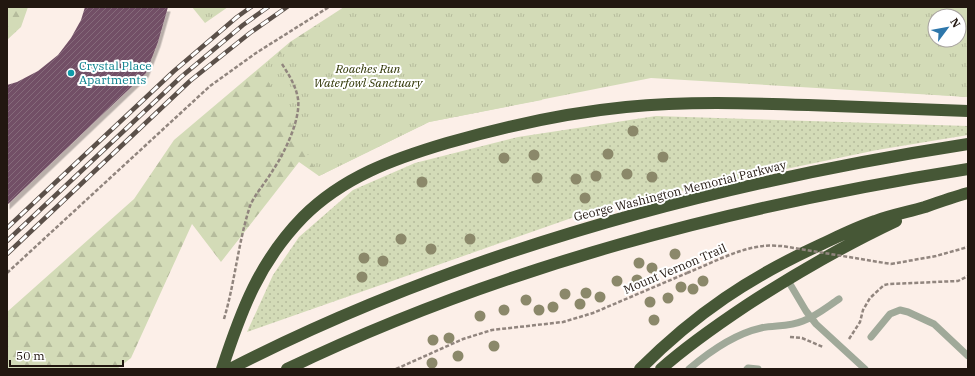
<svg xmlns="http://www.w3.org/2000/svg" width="975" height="376" font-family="'IBM Plex Serif',serif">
  <defs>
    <pattern id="grass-dots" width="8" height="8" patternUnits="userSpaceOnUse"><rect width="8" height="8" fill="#d3dbb7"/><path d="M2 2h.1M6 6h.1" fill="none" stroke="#b5bb9c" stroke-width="1.8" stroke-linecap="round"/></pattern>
    <pattern id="forest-firs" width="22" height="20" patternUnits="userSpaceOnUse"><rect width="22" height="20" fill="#d3dbb7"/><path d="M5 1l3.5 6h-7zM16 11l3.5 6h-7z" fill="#b5bb9c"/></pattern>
    <pattern id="park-tufts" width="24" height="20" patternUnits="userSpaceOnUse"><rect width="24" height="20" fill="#d3dbb7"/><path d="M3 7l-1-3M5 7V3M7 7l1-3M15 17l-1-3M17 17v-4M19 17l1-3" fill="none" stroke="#b5bb9c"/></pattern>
    <pattern id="building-hatch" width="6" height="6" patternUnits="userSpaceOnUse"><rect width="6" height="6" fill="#725066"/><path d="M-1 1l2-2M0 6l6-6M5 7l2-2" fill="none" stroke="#856a7a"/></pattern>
    <filter id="shadow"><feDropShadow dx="2.5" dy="4.5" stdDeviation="0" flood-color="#0004"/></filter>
  </defs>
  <rect width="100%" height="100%" fill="#fcefe8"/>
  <path fill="url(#grass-dots)" d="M656,116L968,126V135L877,150L600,208L247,332L273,275L299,237L353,190L415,163L518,137Z"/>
  <path fill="url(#forest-firs)" fill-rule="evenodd" d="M7,7H28L21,27L7,40Z
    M344,7H968V97L549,67L542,100L429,122L319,176L299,162L221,262L192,224L131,358L117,369H7V312L134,199L174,140L290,42ZM935,16H959V40H935Z"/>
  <path fill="url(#park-tufts)" fill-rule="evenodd" d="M192,7H228L205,23Z
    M345,7H968V97L651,78L429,122L319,176L261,68ZM935,16H959V40H935Z"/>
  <path fill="url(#building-hatch)" filter="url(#shadow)" d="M85,7H168L158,42L146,73L7,205V85L17,82L38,71L58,55L71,38L81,20Z"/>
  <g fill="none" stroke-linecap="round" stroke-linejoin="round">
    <path stroke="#91857e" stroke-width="2.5" stroke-dasharray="4 2" stroke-linecap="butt" d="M891,264L936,256L968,247
      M7,273L210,86L256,53L329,7
      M224,319C235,282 238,243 250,206C255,194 266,182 273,170C284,154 301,119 298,99C296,86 289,75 282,64
      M790,337L802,338L823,347
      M849,339L860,322L863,310L870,298L884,285L889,284L958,281L968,276
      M396,369L463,339L492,330L563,322L593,313L687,273"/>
    <path stroke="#a0a999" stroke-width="7" d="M787,279L806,311L816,324L865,369
      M871,337L890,314L900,310L908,312L934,324L968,356
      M689,369C709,352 734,334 761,328C774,325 789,327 803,321C816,316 827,307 839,299
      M747,369L748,368L758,369"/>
    <path stroke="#465736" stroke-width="12" d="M222,369C241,311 259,262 303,217C343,177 393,159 447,143C506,126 565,113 626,107C686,101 747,103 808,105C861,107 915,109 968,111
      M230,369C458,252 716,183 968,144
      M287,369C501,266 734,206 968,169
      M640,369C696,313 750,277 822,244C839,236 857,227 875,221C891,215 908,212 925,207C939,202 953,197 968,193
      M661,369C688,345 717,325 747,305C795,274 845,245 896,221"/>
    <defs>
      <path id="rail" d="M7,228L174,71L237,17L251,7
        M7,241L181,77L243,25L268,7
        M7,254L190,81L250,33L287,7"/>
    </defs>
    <use href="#rail" stroke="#5b5049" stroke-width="4.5"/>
    <use href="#rail" stroke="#fff" stroke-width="3" stroke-dasharray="9" stroke-linecap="butt"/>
    <path stroke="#91857e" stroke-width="2.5" stroke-dasharray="4 2" stroke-linecap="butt" d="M687,273C712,263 737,249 763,246C769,245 776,246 782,246L891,264"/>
  </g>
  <g fill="#8b886a">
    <circle cx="633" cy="131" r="5.5"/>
    <circle cx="608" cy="154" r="5.5"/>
    <circle cx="534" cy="155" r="5.5"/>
    <circle cx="663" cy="157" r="5.5"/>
    <circle cx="504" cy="158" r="5.5"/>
    <circle cx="627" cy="174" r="5.5"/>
    <circle cx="596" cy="176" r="5.5"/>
    <circle cx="652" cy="177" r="5.5"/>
    <circle cx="537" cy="178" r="5.5"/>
    <circle cx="576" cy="179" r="5.5"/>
    <circle cx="422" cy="182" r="5.5"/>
    <circle cx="585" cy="198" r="5.5"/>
    <circle cx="401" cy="239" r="5.5"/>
    <circle cx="470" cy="239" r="5.5"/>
    <circle cx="431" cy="249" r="5.5"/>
    <circle cx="675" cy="254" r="5.5"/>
    <circle cx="364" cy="258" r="5.5"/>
    <circle cx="383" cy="261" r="5.5"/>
    <circle cx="639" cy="263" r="5.5"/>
    <circle cx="652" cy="268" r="5.5"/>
    <circle cx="362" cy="277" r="5.5"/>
    <circle cx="637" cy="280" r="5.5"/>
    <circle cx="617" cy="281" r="5.5"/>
    <circle cx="703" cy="281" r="5.5"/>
    <circle cx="681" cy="287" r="5.5"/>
    <circle cx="693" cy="289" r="5.5"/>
    <circle cx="586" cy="293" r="5.5"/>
    <circle cx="565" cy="294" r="5.5"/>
    <circle cx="600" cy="297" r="5.5"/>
    <circle cx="668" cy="298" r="5.5"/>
    <circle cx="526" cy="300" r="5.5"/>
    <circle cx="650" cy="302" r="5.5"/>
    <circle cx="580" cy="304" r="5.5"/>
    <circle cx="553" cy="307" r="5.5"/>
    <circle cx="504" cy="310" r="5.5"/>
    <circle cx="539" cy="310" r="5.5"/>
    <circle cx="480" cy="316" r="5.5"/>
    <circle cx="654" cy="320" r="5.5"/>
    <circle cx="449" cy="338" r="5.5"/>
    <circle cx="433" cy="340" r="5.5"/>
    <circle cx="494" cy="346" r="5.5"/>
    <circle cx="458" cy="356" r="5.5"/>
    <circle cx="432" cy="363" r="5.5"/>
  </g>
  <circle fill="#0f9aa8" stroke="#fff" stroke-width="1.5" cx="71" cy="73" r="4"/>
  <g text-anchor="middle" stroke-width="4" stroke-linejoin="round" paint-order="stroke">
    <g font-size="12" fill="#0d838f" stroke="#fff" text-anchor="start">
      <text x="79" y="70">Crystal Place<tspan x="79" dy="14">Apartments</tspan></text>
    </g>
    <g font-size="12" font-style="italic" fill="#2e3403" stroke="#fff">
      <text x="368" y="73">Roaches Run<tspan x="368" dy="14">Waterfowl Sanctuary</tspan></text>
    </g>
    <g font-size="12" fill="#221710" stroke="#fff">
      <text transform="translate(680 191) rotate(-14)" y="4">George Washington Memorial Parkway</text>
      <text transform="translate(675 269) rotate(-23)" y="4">Mount Vernon Trail</text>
    </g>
  </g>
  <rect width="975" height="376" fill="none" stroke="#221710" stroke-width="16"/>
  <g transform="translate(947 28) rotate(58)"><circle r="19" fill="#ffffff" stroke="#a7a29f"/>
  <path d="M0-3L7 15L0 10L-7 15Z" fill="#2e77ab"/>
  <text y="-6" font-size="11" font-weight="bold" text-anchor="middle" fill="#221710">N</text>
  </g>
  <path d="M10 360v6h113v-6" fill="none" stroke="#221710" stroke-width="2"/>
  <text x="16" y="360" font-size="12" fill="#221710" stroke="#ffffff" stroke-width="3" paint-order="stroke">50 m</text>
</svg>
